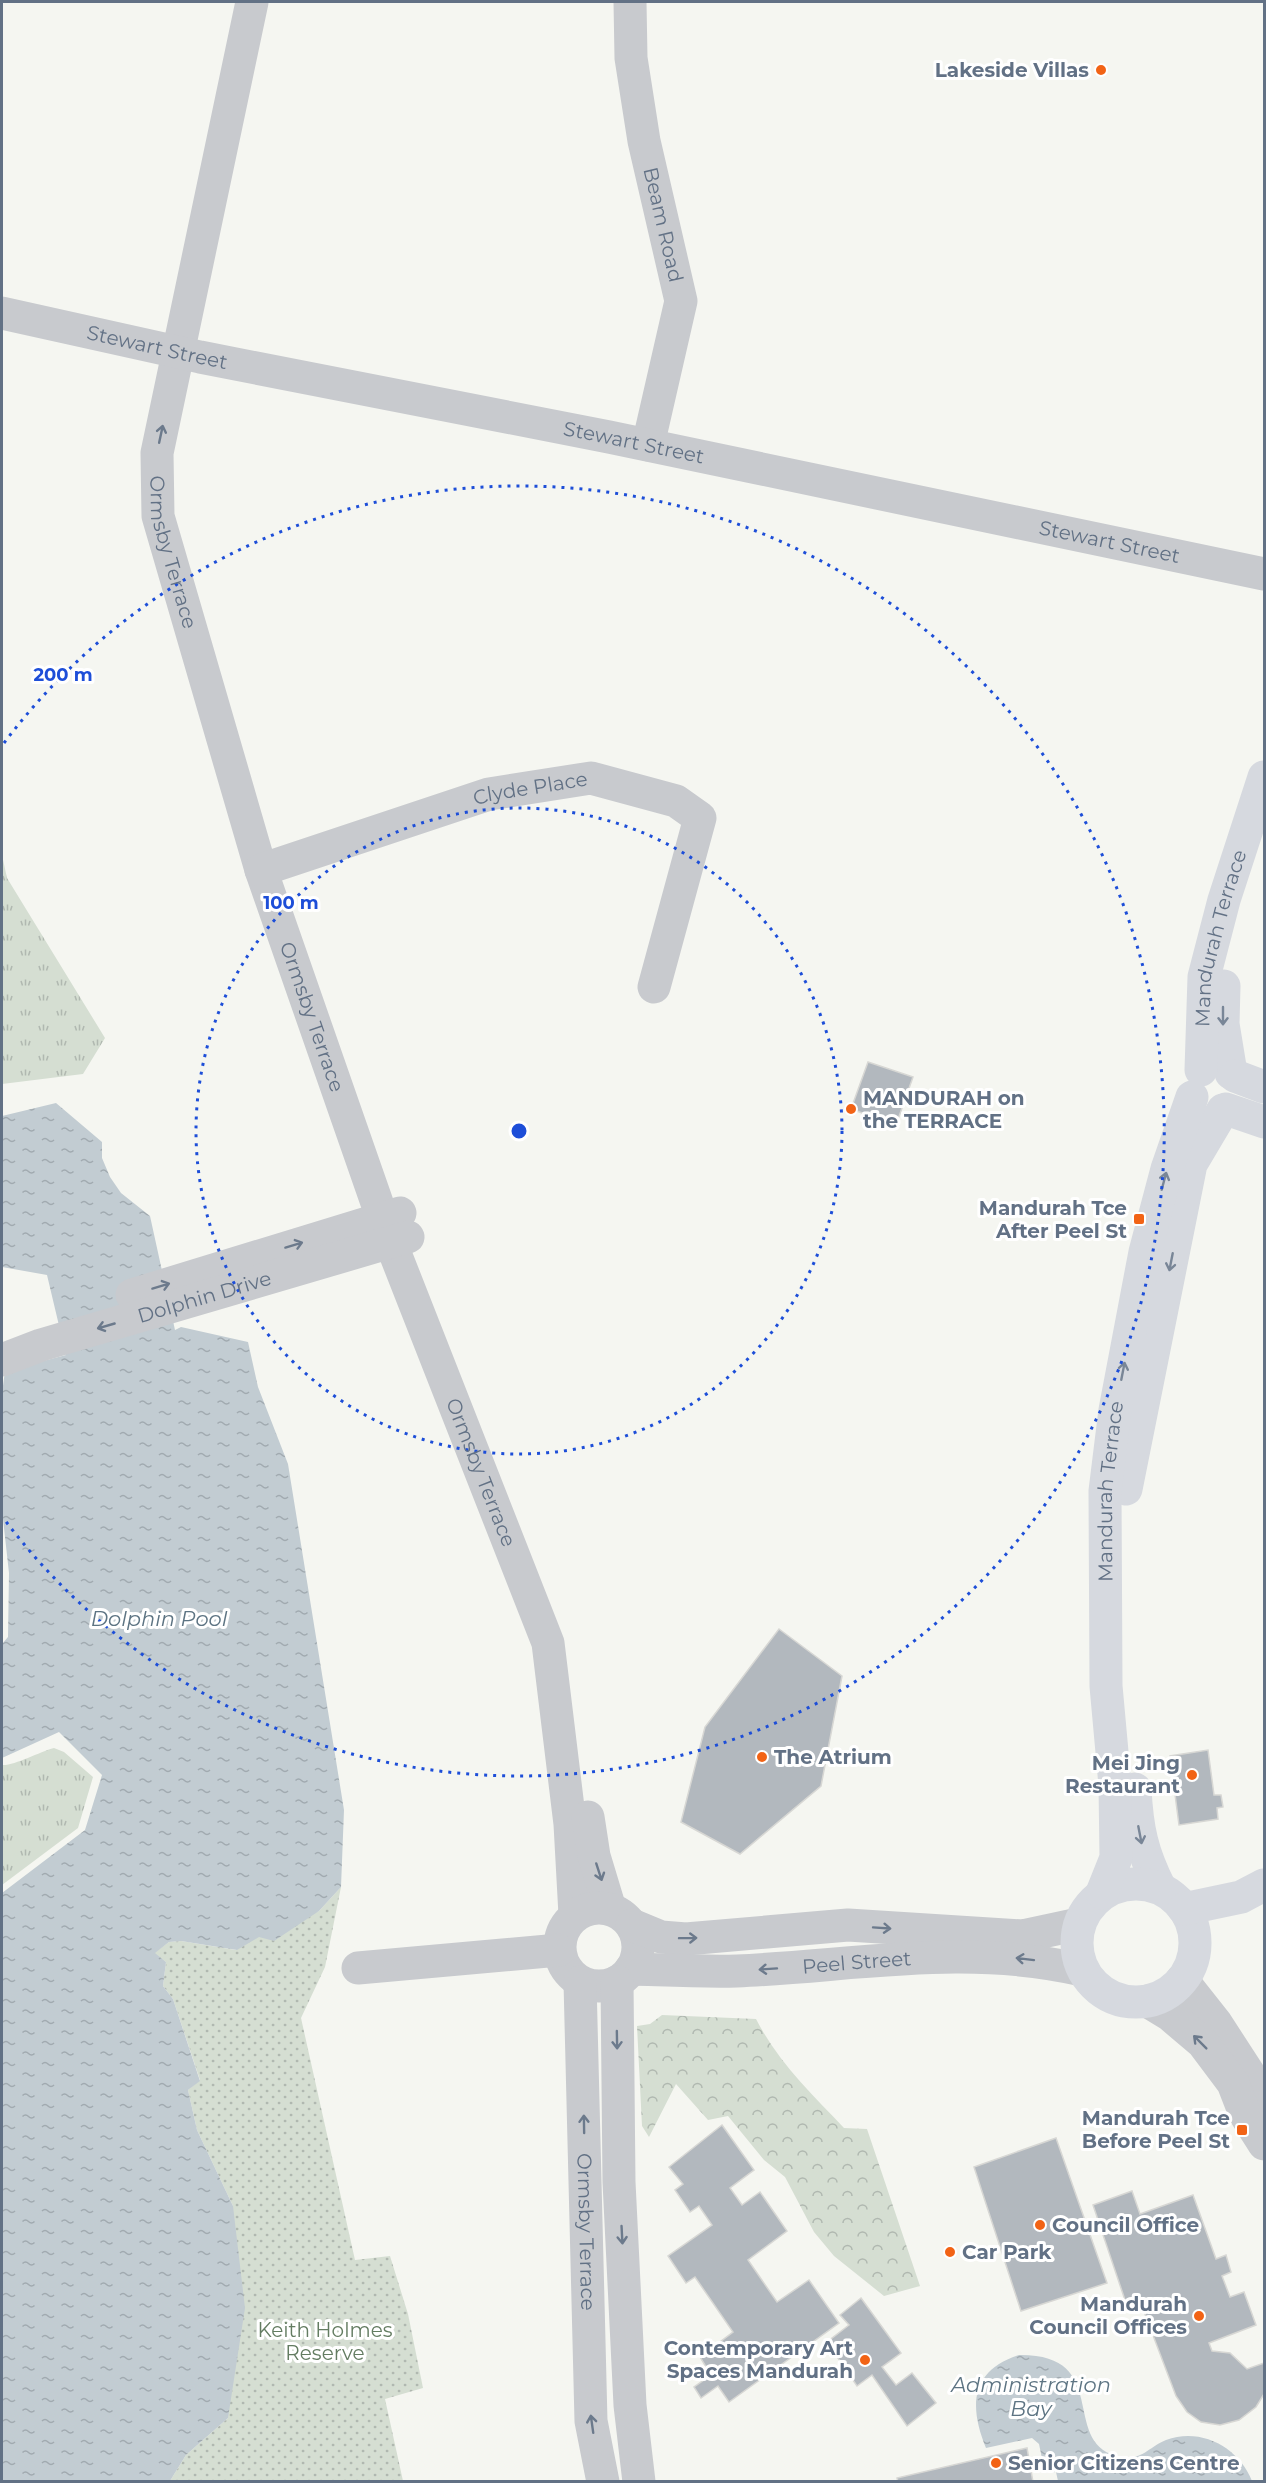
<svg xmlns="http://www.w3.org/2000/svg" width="1266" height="2483" font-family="Montserrat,sans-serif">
  <defs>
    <pattern id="grass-tufts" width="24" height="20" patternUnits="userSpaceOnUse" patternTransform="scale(1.5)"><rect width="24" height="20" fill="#d5ded2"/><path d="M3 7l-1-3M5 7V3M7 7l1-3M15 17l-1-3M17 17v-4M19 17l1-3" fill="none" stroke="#b0b8b0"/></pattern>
    <pattern id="forest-crowns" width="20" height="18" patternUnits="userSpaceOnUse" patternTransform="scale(1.5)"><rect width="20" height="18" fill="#d5ded2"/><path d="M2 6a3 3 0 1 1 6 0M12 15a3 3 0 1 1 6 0" fill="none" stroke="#b0b8b0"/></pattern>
    <pattern id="park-dots" width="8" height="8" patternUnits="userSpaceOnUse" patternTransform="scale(1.5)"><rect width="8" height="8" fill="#d5ded2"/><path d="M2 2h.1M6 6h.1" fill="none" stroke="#b0b8b0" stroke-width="1.8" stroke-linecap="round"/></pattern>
    <pattern id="water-ripples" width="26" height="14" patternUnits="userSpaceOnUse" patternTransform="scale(1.5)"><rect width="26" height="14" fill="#c2ccd2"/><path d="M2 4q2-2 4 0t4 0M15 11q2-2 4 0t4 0" fill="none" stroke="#a1aab0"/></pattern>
  </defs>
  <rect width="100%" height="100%" fill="#f5f6f1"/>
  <path fill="url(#grass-tufts)" d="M2,855L7,878L105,1038L83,1074L2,1084Z
    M54,1748L64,1752L93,1777L78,1828L2,1885V1765C14,1766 39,1752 54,1748Z"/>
  <path fill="url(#forest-crowns)" d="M662,2015L756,2019C778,2062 811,2093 844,2128L867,2129L920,2286L884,2296L834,2256L814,2232L785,2177L764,2160L728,2116L708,2120L676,2084L649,2137L642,2126L637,2026L650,2024Z"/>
  <path fill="url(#park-dots)" d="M341,1887L325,1967L301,2018L355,2260L390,2256L408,2314L423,2388L385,2399L403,2481H170L186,2455L228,2418L233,2206L197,2130L188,2090L200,2080L173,1999L163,1986L166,1962L154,1953L169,1942L181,1941L236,1950L259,1936L319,1911Z"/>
  <path fill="url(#water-ripples)" d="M56,1103L102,1142V1158L110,1177L121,1193L150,1216L175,1330L181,1327L248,1342L258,1387L288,1464L344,1810L341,1887L319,1911L274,1941L259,1937L237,1950L181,1941L169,1942L155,1953L166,1962L163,1986L173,1999L200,2081L188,2090L197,2130L233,2206L245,2308L228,2418L186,2455L170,2481H2V1893L85,1830L102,1775L59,1732L2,1758V1644L8,1637L9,1573L2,1510V1393L5,1371L66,1355L47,1275L2,1267V1116Z
    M1019,2355C1112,2354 1060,2440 1116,2456C1141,2463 1148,2447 1166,2440C1202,2427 1239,2448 1252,2481H1058L1056,2472L1045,2473L1039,2444L1032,2438L986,2448C969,2406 970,2371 1019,2355Z"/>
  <path fill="#b2b8be" stroke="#d7d7d4" stroke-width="1.5" d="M868,1062L913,1077L896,1125L851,1109Z
    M779,1629L842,1676L821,1786L740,1854L681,1822L705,1727Z
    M1208,1750L1214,1795H1221L1223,1807L1217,1808L1218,1819L1179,1825L1170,1756Z
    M722,2125L754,2170L730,2188L742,2205L760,2192L787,2231L748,2260L777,2302L809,2280L839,2323L729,2402L718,2386L701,2398L694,2387L711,2375L700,2357L733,2332L695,2277L686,2283L668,2256L712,2225L699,2206L690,2212L675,2190L683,2184L669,2167Z
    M1056,2138L1107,2283L1021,2311L974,2167Z
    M1132,2191L1140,2214L1193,2195L1216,2259L1226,2255L1231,2272L1222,2276L1230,2297L1244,2292L1256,2325L1209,2343L1212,2351L1230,2353L1247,2369L1264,2363V2394L1256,2407L1239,2420L1220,2425L1201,2422L1187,2412L1176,2396L1140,2301L1127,2306L1093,2205Z
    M861,2298L901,2353L882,2367L896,2385L912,2373L936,2403L907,2426L872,2375L857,2386L827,2342L849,2325L840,2315Z
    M1027,2448L1033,2482H898L897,2478Z"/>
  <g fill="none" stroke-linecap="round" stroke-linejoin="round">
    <g stroke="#c8cace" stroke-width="33">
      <path id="s1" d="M252,2L157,453L158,516L261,870L391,1243L548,1643L570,1824L575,1915"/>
      <path id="s2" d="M630,2L631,58L644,141L681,301L648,445"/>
      <path id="s3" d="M2,313L200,357L609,437L1264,574"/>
      <path id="s4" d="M261,870L489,794L591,778L676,801L700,818L654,987"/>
      <path d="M132,1295L400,1213"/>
      <path id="s5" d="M2,1360L41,1345L408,1237"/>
      <path d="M588,1817L594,1856L610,1909"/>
      <circle cx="599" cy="1947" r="39"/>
      <path d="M632,1925L661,1937L686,1939L848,1925L1023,1936L1079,1924"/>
      <path d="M358,1968L559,1950"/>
      <path id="s6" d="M631,1969C666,1970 702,1972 737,1971C853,1966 967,1943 1082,1970"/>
      <path d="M1182,1980L1216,2023L1264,2097"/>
      <path id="s7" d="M580,1982L591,2421L603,2482"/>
      <path d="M617,1982L619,2182L630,2405L639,2482"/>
      <path d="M1147,2001L1170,2015L1203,2043L1233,2083L1245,2114L1264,2144"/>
    </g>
    <g stroke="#d6d9df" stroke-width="33">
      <path d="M1224,986L1223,1024L1231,1073"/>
      <path id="s8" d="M1201,1070L1204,977L1224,900L1264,777"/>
      <path d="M1235,1076L1264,1087"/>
      <path d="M1226,1109L1264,1122"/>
      <path d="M1126,1489L1191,1164L1223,1110"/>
      <path d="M1135,1789C1137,1828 1142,1853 1160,1888"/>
      <circle cx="1136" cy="1943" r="59"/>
      <path id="s9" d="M1102,1893L1116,1858L1115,1785L1106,1686L1105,1491L1115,1410L1145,1252L1167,1169L1192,1097"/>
      <path d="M1184,1909L1241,1897L1264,1885"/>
    </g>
  </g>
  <defs><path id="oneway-shaft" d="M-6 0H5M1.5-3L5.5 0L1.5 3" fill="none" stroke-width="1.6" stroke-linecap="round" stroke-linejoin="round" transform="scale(1.5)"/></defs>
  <g stroke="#6c7a8c">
    <use href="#oneway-shaft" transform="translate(161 434) rotate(-78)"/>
    <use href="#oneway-shaft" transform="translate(294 1245) rotate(-17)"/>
    <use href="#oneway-shaft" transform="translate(161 1286) rotate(-17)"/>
    <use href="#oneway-shaft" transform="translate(106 1326) rotate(164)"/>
    <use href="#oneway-shaft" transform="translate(599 1872) rotate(72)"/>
    <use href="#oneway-shaft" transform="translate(882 1928) rotate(4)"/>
    <use href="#oneway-shaft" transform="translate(688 1938) rotate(-1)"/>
    <use href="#oneway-shaft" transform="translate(1025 1959) rotate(-173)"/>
    <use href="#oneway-shaft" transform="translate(768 1969) rotate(176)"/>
    <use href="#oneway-shaft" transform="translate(617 2040) rotate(89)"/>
    <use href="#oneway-shaft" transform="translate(1200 2042) rotate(-135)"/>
    <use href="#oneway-shaft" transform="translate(584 2124) rotate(-91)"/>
    <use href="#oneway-shaft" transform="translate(622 2235) rotate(87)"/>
    <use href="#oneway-shaft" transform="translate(592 2424) rotate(-98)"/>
  </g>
  <g stroke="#798697">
    <use href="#oneway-shaft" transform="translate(1223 1016) rotate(90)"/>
    <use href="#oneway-shaft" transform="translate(1164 1181) rotate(-75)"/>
    <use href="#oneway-shaft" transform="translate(1171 1262) rotate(101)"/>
    <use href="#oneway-shaft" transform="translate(1123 1371) rotate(-79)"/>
    <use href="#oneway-shaft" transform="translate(1140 1835) rotate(79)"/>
  </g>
  <g fill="none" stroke="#1d4ed8" stroke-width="3" stroke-dasharray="3 6">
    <circle cx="519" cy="1131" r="323"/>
    <path d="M4 743A645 645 0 1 1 4 1519"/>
  </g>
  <g fill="#f26315" stroke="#fff" stroke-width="2">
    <circle cx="1101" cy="70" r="6"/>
    <circle cx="851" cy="1109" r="6"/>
    <rect x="1133" y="1213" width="12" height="12" rx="3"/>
    <circle cx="762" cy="1757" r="6"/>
    <circle cx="1192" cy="1775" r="6"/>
    <rect x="1236" y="2124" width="12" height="12" rx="3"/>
    <circle cx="1040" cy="2225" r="6"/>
    <circle cx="950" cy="2252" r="6"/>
    <circle cx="1199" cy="2316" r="6"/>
    <circle cx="865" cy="2360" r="6"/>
    <circle cx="996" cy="2463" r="6"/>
  </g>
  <g text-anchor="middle" stroke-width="6" stroke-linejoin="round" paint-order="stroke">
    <g font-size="20" font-weight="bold" fill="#627185" stroke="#fff" text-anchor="end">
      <text x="1089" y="77">Lakeside Villas</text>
      <text x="863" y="1105" text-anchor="start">MANDURAH on<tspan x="863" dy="23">the TERRACE</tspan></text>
      <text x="1127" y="1215">Mandurah Tce<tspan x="1127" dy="23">After Peel St</tspan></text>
      <text x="774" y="1764" text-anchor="start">The Atrium</text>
      <text x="1180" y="1770">Mei Jing<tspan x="1180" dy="23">Restaurant</tspan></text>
      <text x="1230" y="2125">Mandurah Tce<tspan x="1230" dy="23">Before Peel St</tspan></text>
      <text x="1052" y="2232" text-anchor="start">Council Office</text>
      <text x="962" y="2259" text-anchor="start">Car Park</text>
      <text x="1187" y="2311">Mandurah<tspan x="1187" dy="23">Council Offices</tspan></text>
      <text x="853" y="2355">Contemporary Art<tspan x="853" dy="23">Spaces Mandurah</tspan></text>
      <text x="1008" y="2470" text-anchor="start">Senior Citizens Centre</text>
    </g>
    <g font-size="20" fill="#627185" stroke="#fff">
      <text dy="7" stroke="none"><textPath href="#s2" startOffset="226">Beam Road</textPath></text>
      <text dy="7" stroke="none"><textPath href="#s3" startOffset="159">Stewart Street</textPath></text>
      <text dy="7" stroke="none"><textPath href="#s3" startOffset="645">Stewart Street</textPath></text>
      <text dy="7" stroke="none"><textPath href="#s3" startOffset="1131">Stewart Street</textPath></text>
      <text dy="7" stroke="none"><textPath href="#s1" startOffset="562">Ormsby Terrace</textPath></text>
      <text dy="7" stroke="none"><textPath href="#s4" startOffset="282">Clyde Place</textPath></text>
      <text dy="7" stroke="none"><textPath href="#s8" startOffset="134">Mandurah Terrace</textPath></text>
      <text dy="7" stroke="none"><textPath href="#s1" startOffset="1048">Ormsby Terrace</textPath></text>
      <text dy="7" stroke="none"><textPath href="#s5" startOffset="212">Dolphin Drive</textPath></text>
      <text dy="7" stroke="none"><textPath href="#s1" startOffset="1534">Ormsby Terrace</textPath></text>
      <text dy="7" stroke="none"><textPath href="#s9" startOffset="405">Mandurah Terrace</textPath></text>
      <text dy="7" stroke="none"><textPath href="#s6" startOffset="226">Peel Street</textPath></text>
      <text dy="7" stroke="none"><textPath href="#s7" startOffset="250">Ormsby Terrace</textPath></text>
    </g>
    <g font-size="20" fill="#637c61" stroke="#fff">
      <text x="325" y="2337">Keith Holmes<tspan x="325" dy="23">Reserve</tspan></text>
    </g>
    <g font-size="21" font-style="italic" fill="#5d7483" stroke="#fff">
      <text x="159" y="1626">Dolphin Pool</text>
      <text x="1031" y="2392">Administration<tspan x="1031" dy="24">Bay</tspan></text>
    </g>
  </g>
  <circle cx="519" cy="1131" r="9" fill="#1d4ed8" stroke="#fff" stroke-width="3"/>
  <g font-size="18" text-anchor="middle" font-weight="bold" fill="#1d4ed8" stroke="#fff" stroke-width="6" stroke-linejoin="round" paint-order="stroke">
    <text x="63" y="681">200 m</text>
    <text x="291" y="909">100 m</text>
  </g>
  <rect width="1266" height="2483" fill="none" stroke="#627185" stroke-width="6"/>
</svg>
